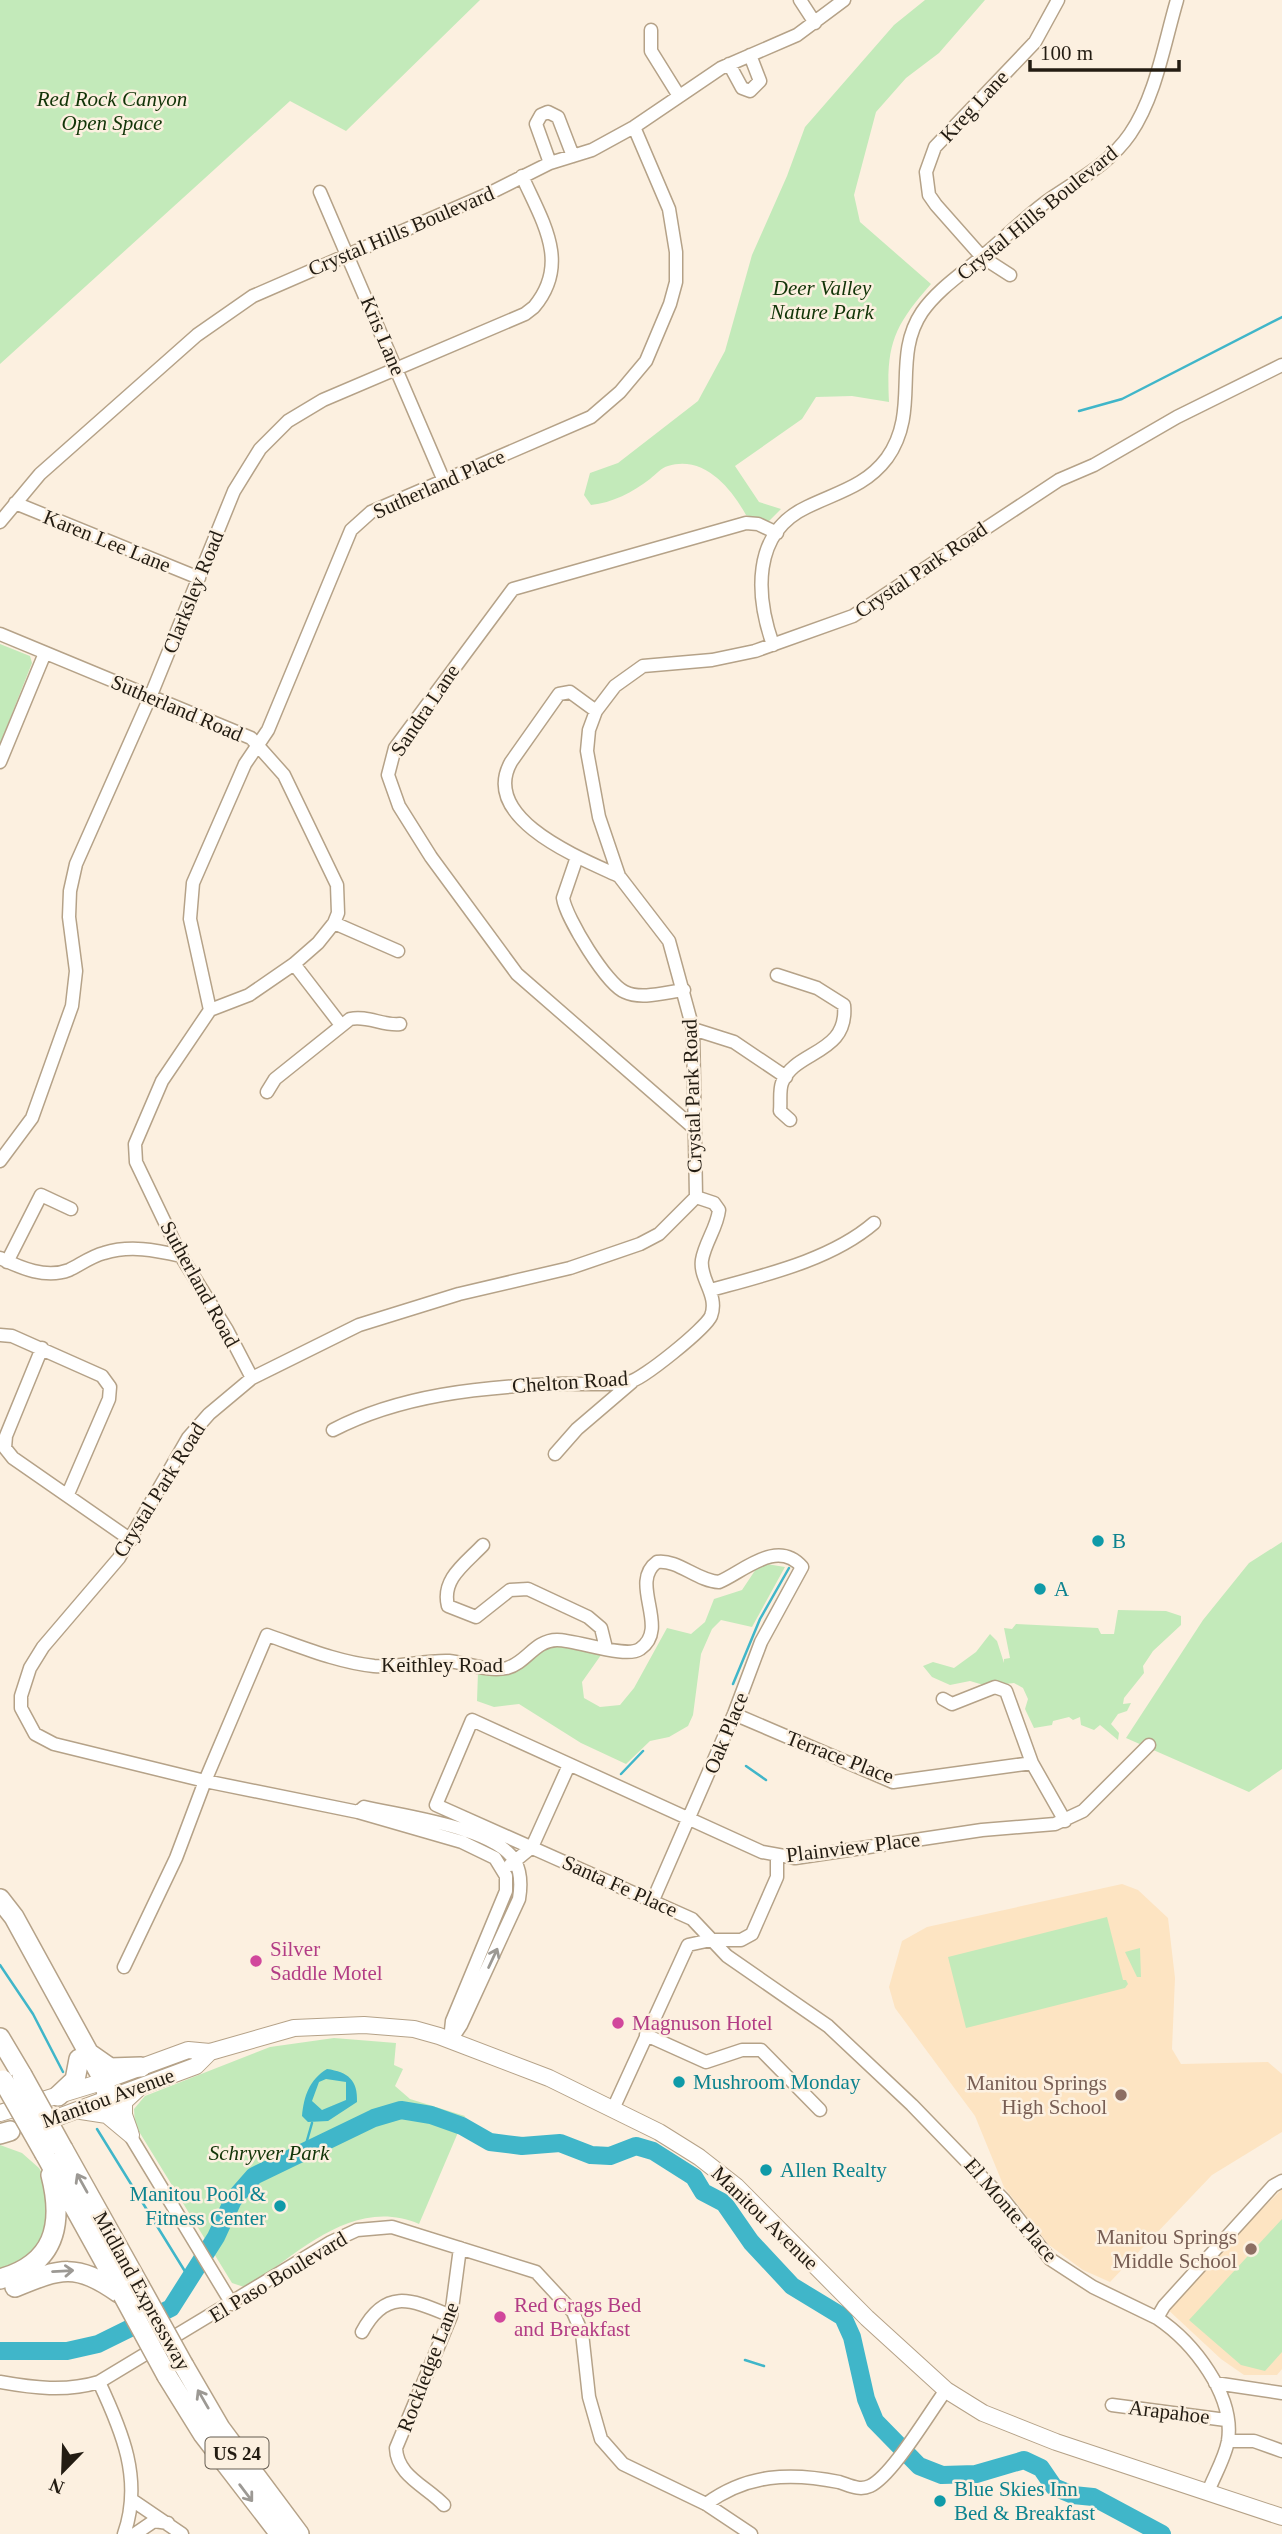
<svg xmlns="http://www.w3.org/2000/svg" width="1282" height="2534" font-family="'Times New Roman',serif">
  <rect width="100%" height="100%" fill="#fcf0e0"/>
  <path fill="#fde4c2" d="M1122,1884L1138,1890L1168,1918L1175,1978L1172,2049L1181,2064L1268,2062L1282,2074V2132L1212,2175L1110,2282L1083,2270L1049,2245L1004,2187L975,2116L895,2008L889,1987L902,1941L927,1927Z
    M1282,2189V2369L1277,2375H1244L1221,2359L1164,2306Z"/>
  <path fill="#c3eaba" d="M0,0H480L346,131L290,101L0,364Z
    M925,0H985L939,53L906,78L876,112L854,195L860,222L931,284C894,326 886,344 889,402L852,396L816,397L802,419L735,466L759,502L781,509L768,522L746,515C731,488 704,455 668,466C662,467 655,475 650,479C633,492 612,503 591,505L584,495L590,473L618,463L698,401L725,351L752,255L787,176L805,127L894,25Z
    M0,644L30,656L32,663L0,744Z
    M1282,1542V1769L1249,1792L1126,1738L1203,1620L1249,1563Z
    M760,1563L785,1567L752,1627L721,1620L712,1629L701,1654L693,1715L688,1726L669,1737L650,1741L626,1764L581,1743L519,1704L494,1707L477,1701L478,1672L545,1648L564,1646L601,1655L582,1682L584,1698L600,1707L620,1705L634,1688L667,1628L691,1634L705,1622L714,1599L742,1590Z
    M1118,1610L1166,1611L1181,1616V1625L1153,1651L1143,1666L1144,1673L1124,1698L1123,1704L1131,1703L1127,1711L1118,1714L1111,1724L1119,1733L1118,1740L1100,1725L1094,1730L1081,1725L1080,1717L1073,1720L1069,1717L1053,1721L1052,1725L1034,1728L1025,1709L1028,1699L1023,1688L1014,1683L987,1686L970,1681L950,1685L932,1677L923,1666L933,1662L954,1668L976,1652L990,1634L997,1641L1004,1663V1659L1010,1658L1004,1628L1012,1629L1016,1624L1098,1628L1101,1634H1114Z
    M1107,1917L1123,1980H1126L1128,1984L1125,1988L966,2028L948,1957Z
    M1140,1948L1141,1977H1137L1125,1952Z
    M334,2038L396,2043L394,2065L403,2069L395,2086L410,2099L465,2116L419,2224C355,2197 302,2250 252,2284L244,2287L232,2283L135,2125L134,2109L145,2096L270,2047Z
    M0,2145L22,2153L39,2168L51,2188L55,2211L39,2254L0,2276Z
    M1282,2219V2352L1265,2371L1241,2365L1189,2320Z"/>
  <path fill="#40b6c9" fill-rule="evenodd" d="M327,2069C348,2072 358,2080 357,2102L328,2121L308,2122L302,2116C304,2096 309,2080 327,2069ZM326,2079L346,2082V2100L322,2110L312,2101L319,2082Z"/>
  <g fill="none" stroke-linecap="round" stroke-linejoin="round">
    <path stroke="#40b6c9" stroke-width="2.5" d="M1079,411L1122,399L1282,317
      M733,1684L760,1619L789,1568
      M746,1766L766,1780
      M621,1774L643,1751
      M0,1965L33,2014L63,2072
      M97,2129L186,2273V2284
      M304,2151L312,2123
      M745,2360L764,2366"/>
    <path stroke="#40b6c9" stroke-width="18" d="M0,2351H67L98,2344L171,2308L216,2237L233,2200L254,2176L374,2118L401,2110L431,2115L462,2126L490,2142L522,2146L560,2143L591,2155L610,2156L636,2146L653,2151L694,2177L703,2192L724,2203L751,2242L792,2286L843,2317L852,2337L866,2399L875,2421L919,2466L942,2475L976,2474L1024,2460L1041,2468L1054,2487L1073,2495L1093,2497L1162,2534"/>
    <defs>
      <path id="minor" d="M800,0L815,23
        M651,30V51L679,96
        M729,64L742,88L750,91L760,81L750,55
        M550,163L536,124L541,115L548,112L558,117L573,156
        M320,192L444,481
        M1010,275L982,257L936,205L929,195L926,172L935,147L1035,42L1058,0
        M15,503L199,578
        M0,522L40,474L197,335L253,296L488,194L550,163L592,150L634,127L721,68L797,35L844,0
        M0,634L251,738L284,775L337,885L338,913L334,923L318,943L294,964L249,995L210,1010L162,1081L135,1144L136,1162L181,1256L227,1330L252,1378
        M773,645C756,597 751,533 807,507C838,492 866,486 887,458C921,410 891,358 922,312C938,289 963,273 984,255C1007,236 1028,214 1053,197C1081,178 1110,163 1130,134C1156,96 1164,44 1177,0
        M596,711L570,692L559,694L511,762C479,819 582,859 619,876
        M0,762L45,653
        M577,857L563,898C566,918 607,985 625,992C641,1000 667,992 684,990
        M334,923L398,951
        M294,964L341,1025
        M777,975L817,988L844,1005C849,1055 794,1050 782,1083C779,1091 781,1102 780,1111L790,1120
        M210,1010L190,919L193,883L245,764L268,730L351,530L371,512L591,417L620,392L646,361L670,304L676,282V252L669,209L634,127
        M693,1029L734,1042L786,1077
        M267,1092L275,1079L350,1019C367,1015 383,1026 400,1024
        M695,1129L517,974L431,857L399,806L388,775L395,748L513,589L746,523L758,524L777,533
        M0,1161L32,1118L72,1006L76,971L69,917L70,891L76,864L151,695L234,491L260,449L288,421L323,400L525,314L534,307C571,263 542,221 522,176
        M0,1258C21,1268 46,1279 69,1270C81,1264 92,1256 104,1253C130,1245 155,1250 181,1256
        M7,1262L41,1195L71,1209
        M711,1290C765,1275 831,1260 874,1223
        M0,1335L12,1336L102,1376L110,1387L109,1399L68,1494
        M42,1348L6,1436L5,1448L13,1458L131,1540
        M333,1430C400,1395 481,1387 555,1384C579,1383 606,1386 629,1382C642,1380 706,1328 711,1316C719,1295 699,1279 702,1260C705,1242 717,1228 719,1210L714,1203L696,1197
        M555,1454L577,1429L632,1382
        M483,1545C466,1563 441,1579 448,1606L476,1617L510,1590L528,1589L588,1617L601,1628L606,1648
        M943,1699L952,1704L995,1687L1006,1691L1032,1763L1065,1821
        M734,1714L893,1782L1032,1763
        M1149,1745L1083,1811L1055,1824L982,1830L795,1858L762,1852L472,1720L436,1805L692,1919L727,1956L828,2026L912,2105L1004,2200L1050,2259L1093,2287L1157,2318
        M358,1812L364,1807C401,1816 495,1827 515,1861C521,1872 521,1887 519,1899L461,2025L451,2040
        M510,1865L532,1847L569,1765
        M124,1967L176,1858L205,1781L267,1635C302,1647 337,1662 374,1666C398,1668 424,1660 449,1661C467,1663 488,1672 507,1668C526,1663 535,1640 557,1640C577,1640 626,1659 640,1649C671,1628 628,1583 657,1562C678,1559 697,1581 719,1582C743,1572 777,1538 802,1567L761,1642L734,1714L653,1900
        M646,2035L706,2062L742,2050H761L820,2110
        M450,2040L452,2021L506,1891V1876L495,1858L462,1842L358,1812L205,1781L54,1744L35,1734L21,1708V1696L30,1668L43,1647L119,1558L188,1438L209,1414L252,1378L359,1325L459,1294L570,1268L640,1244L659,1234L696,1197L693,1029L669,941L619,876L599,817L587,751L589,730L596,711L615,686L643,666L712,660L755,651L853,616L1059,480L1094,465L1177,417L1282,365
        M108,2099L232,2304
        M613,2109L688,1945L711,1940H741L752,1934L777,1877V1856
        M362,2332C386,2287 412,2300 451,2316
        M0,2382C33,2388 66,2392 99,2382L331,2242L357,2230L392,2227L536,2272L573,2312L582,2333L589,2397L601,2439L623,2464L706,2504L751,2534
        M99,2382C122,2431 143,2480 124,2534
        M1215,2383L1282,2393
        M1112,2405L1226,2420
        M1228,2441H1254L1282,2451
        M1208,2492C1214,2476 1225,2458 1228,2441C1235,2395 1193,2342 1157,2318L1164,2306L1273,2186L1282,2181
        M132,2500L182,2534
        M706,2504C747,2474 790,2472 839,2482C849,2485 859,2491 870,2486C892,2476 929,2413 946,2390
        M444,2505C426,2486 397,2476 396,2448L451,2316L460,2248
        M135,2534L154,2521L168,2523"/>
      <path id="major" d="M81,2111L107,2115L131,2135
        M0,2113L95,2084L188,2050L210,2052L294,2028L364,2025L414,2029L439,2036L549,2078L659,2132L699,2157L736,2186L867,2318L946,2390L983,2413L1056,2442L1282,2517
        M37,2125L196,2066L210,2052
        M130,2132L124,2115V2102L138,2089"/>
      <path id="highway" d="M0,1899L14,1917L104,2081L108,2099
        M0,2038L22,2075
        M90,2054L110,2068L141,2067
        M58,2096L75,2080L79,2059
        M0,2134L10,2131
        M63,2149L139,2285
        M45,2154L123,2295
        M0,2279C54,2264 64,2226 51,2175
        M15,2287C61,2268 76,2263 119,2293
        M184,2366L220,2428L299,2534
        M167,2376L203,2434L280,2534"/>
    </defs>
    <use href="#minor" stroke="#b5a288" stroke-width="15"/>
    <use href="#major" stroke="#b5a288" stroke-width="18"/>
    <use href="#highway" stroke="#b5a288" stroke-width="22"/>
    <use href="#minor" stroke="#fff" stroke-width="12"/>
    <use href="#major" stroke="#fff" stroke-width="16"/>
    <use href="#highway" stroke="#fff" stroke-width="19"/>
    <defs>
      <path id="highway-bridge" d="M22,2075L63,2149
        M3,2080L45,2154
        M139,2285L184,2366
        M123,2295L167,2376"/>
    </defs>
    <use href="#highway-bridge" stroke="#b5a288" stroke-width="22" stroke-linecap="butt"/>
    <use href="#highway-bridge" stroke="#fff" stroke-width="19"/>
  </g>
  <defs><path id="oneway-shaft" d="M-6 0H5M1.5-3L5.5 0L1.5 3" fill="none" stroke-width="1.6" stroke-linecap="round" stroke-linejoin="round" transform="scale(1.75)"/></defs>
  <g stroke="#9c9994">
    <use href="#oneway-shaft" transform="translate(493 1958) rotate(-65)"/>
    <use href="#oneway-shaft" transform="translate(82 2183) rotate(-119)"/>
    <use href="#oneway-shaft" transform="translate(63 2271) rotate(-3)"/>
    <use href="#oneway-shaft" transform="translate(203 2399) rotate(-120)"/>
    <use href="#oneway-shaft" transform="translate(246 2493) rotate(53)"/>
  </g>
  <g fill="#0f9aa8" stroke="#fcf0e0" stroke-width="2.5">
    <circle cx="1098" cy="1541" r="7"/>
    <circle cx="1040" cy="1589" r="7"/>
    <circle cx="679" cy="2082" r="7"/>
    <circle cx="766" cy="2170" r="7"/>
    <circle cx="280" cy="2206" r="7"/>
    <circle cx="940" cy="2501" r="7"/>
  </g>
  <g fill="#d1479c" stroke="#fcf0e0" stroke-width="2.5">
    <circle cx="256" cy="1961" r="7"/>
    <circle cx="618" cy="2023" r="7"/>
    <circle cx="500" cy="2317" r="7"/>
  </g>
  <g fill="#8d6e63" stroke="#fcf0e0" stroke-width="2.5">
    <circle cx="1121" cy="2095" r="7"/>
    <circle cx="1251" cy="2249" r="7"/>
  </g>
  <g text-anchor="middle" stroke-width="5" stroke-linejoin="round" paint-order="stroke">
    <rect fill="#fcf0e0" stroke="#645c50" stroke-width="2" x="205.5" y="2437.5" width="63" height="31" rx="5"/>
    <g font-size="19" font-weight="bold" fill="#231c12">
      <text x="237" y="2460">US 24</text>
    </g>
    <g font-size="21" font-style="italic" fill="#113407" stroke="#fcf0e0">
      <text x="112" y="106">Red Rock Canyon<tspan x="112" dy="24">Open Space</tspan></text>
      <text x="822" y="295">Deer Valley<tspan x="822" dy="24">Nature Park</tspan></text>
      <text x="269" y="2160">Schryver Park</text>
    </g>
    <g font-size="21" fill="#231c12" stroke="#fcf0e0">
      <text transform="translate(974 106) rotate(-47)" y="7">Kreg Lane</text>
      <text transform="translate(1037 213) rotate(-39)" y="7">Crystal Hills Boulevard</text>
      <text transform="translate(401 231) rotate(-23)" y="7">Crystal Hills Boulevard</text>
      <text transform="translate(383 336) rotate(67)" y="7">Kris Lane</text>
      <text transform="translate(439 484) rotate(-24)" y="7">Sutherland Place</text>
      <text transform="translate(107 541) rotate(22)" y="7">Karen Lee Lane</text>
      <text transform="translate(921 570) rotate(-34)" y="7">Crystal Park Road</text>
      <text transform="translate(193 592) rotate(-68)" y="7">Clarksley Road</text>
      <text transform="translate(177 708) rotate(23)" y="7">Sutherland Road</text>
      <text transform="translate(425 710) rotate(-56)" y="7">Sandra Lane</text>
      <text transform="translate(692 1096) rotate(-92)" y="7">Crystal Park Road</text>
      <text transform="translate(200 1284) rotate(61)" y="7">Sutherland Road</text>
      <text transform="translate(570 1382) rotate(-4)" y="7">Chelton Road</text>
      <text transform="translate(159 1490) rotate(-58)" y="7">Crystal Park Road</text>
      <text x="442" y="1672">Keithley Road</text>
      <text transform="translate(726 1733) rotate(-68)" y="7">Oak Place</text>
      <text transform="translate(840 1757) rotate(21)" y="7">Terrace Place</text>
      <text transform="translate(853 1847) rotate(-7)" y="7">Plainview Place</text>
      <text transform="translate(620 1886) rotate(24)" y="7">Santa Fe Place</text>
      <text transform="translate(108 2098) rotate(-20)" y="7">Manitou Avenue</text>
      <text transform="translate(1011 2210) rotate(49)" y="7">El Monte Place</text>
      <text transform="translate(765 2218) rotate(44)" y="7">Manitou Avenue</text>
      <text transform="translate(278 2277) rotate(-31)" y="7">El Paso Boulevard</text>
      <text transform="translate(142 2291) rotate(61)" y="7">Midland Expressway</text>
      <text transform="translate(428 2367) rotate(-69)" y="7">Rockledge Lane</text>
      <text transform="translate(1169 2412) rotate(7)" y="7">Arapahoe</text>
    </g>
    <g font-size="21" fill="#0d838f" stroke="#fcf0e0" text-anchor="start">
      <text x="1112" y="1548">B</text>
      <text x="1054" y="1596">A</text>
      <text x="693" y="2089">Mushroom Monday</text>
      <text x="780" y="2177">Allen Realty</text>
      <text x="266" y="2201" text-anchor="end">Manitou Pool &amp;<tspan x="266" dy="24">Fitness Center</tspan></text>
      <text x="954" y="2496">Blue Skies Inn<tspan x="954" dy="24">Bed &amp; Breakfast</tspan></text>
    </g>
    <g font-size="21" fill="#b23c85" stroke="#fcf0e0" text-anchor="start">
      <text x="270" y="1956">Silver<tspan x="270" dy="24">Saddle Motel</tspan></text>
      <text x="632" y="2030">Magnuson Hotel</text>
      <text x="514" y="2312">Red Crags Bed<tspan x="514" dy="24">and Breakfast</tspan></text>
    </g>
    <g font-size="21" fill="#785e54" stroke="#fcf0e0" text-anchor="end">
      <text x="1107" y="2090">Manitou Springs<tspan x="1107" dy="24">High School</tspan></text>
      <text x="1237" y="2244">Manitou Springs<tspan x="1237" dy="24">Middle School</tspan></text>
    </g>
  </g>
  <g transform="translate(63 2471) rotate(203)" stroke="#fcf0e0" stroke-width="5" paint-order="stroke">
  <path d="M0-5L12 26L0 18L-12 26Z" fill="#231c12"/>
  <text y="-10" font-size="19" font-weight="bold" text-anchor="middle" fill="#231c12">N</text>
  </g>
  <path d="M1030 60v10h149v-10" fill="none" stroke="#231c12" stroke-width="3.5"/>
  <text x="1040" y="60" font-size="21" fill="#231c12" stroke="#fcf0e0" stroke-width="5" paint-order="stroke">100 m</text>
</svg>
